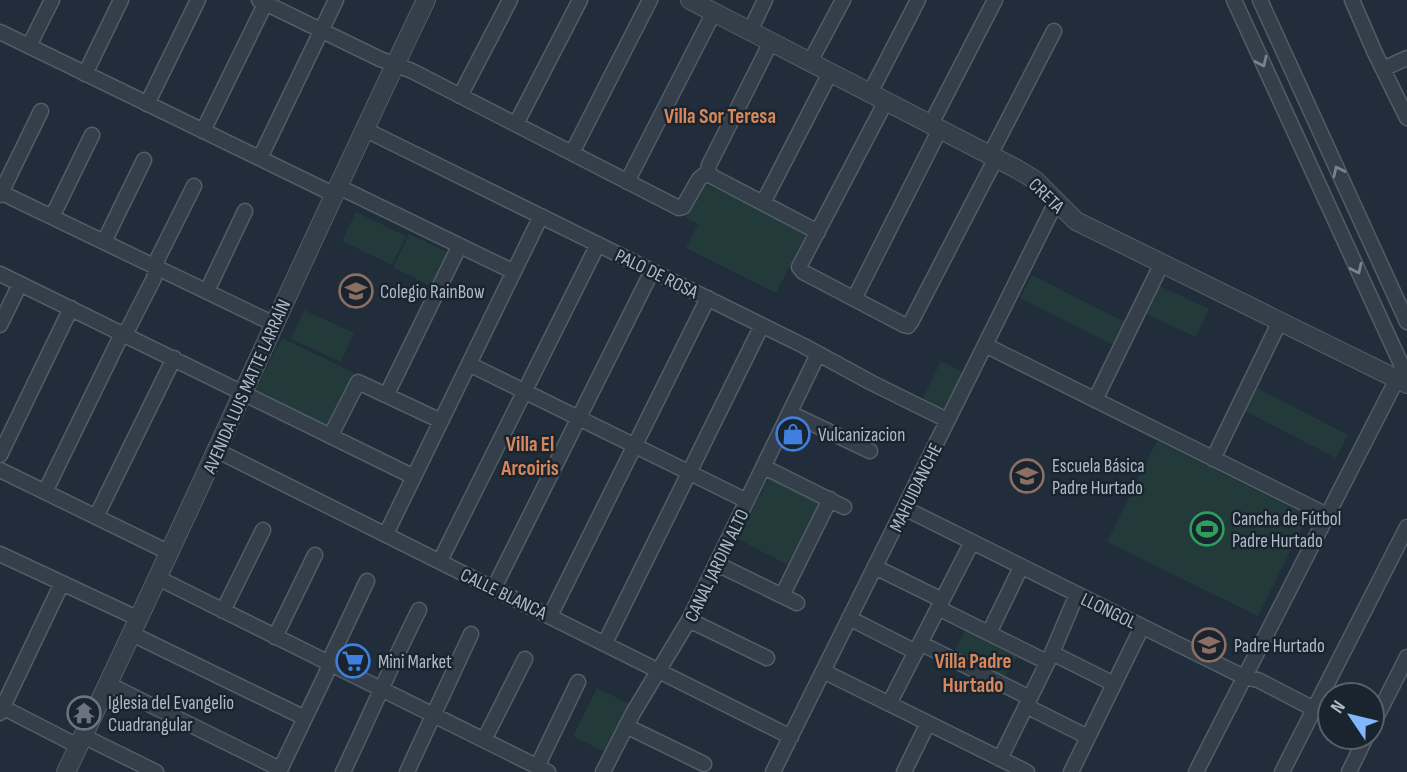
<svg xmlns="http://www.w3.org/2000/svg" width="1407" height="772" font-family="'Sofia Sans Condensed',sans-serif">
  <rect width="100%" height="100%" fill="#212d3a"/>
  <path fill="#233a3b" d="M704,183L728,195L729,193L806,234L776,293L686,248L698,224L686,218Z
    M356,212L406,236L392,265L342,241Z
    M409,234L449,253L432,287L393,267Z
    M1032,275L1125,322L1113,345L1020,298Z
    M1158,285L1209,309L1196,337L1144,313Z
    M304,310L354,333L341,362L291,339Z
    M282,338L354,373L325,430L253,394Z
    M941,361L964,373L945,413L922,400Z
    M1255,387L1348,435L1336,458L1243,410Z
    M1157,441L1308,516L1258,616L1107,542Z
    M770,476L824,501L790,566L738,539Z
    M968,625L1019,653L1002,682L952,655Z
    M597,688L629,704L605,752L573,736Z"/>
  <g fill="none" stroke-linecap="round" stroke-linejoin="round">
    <defs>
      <path id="minor" d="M259,0L380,59L412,71L679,208L683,207L699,179L708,172L709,165L771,42
        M1234,0L1407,377
        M1260,0L1407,322
        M1352,0L1375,53L1407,118
        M750,31L765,0
        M0,32L333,194
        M29,46L52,0
        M810,62L843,0
        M1383,69L1407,58
        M85,74L121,0
        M870,93L918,0
        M460,96L510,0
        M886,101L799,267L803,272L904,325L908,326L911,322L996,158
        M147,104L198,0
        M516,124L580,0
        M931,124L995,0
        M364,129L804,346L872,383L947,420
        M203,131L267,0
        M572,153L650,0
        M990,155L1054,31
        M260,158L336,0
        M708,172L713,177L818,232
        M627,182L714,12
        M337,186L514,272
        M0,192L274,324
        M0,195L41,111
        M763,203L830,73
        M52,217L92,135
        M104,242L144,160
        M0,274L414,477
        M207,291L245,211
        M854,299L940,129
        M0,325L20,284
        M985,345L1327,515
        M469,364L747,501
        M387,394L459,247
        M1095,400L1162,263
        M790,413L870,451
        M331,435L358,382L441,421
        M216,450L791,737
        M0,455L71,308
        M1213,459L1280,321
        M764,467L844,507
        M0,470L170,553
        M45,492L119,340L129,327L154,278L158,258L194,186
        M904,508L1244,677L1258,680L1314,709
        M96,517L174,358
        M386,534L541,216
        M0,554L139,619
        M440,561L598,244
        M717,564L797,603
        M875,567L942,600
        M158,578L548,772
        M494,588L652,271
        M782,596L830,499
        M938,608L1047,662
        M223,611L263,530
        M550,616L708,298
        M849,618L916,652
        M689,620L767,658
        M989,633L1021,567
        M132,634L305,718
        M275,637L315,555
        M605,643L762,325
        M920,643L1030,698
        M1052,653L1114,684
        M823,671L1027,772
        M108,684L280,769
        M889,704L972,542
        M0,706L78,746
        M1026,706L1088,737
        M0,713L62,583
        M626,726L704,764
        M1372,726L1407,657
        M83,736L156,772
        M484,740L525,659
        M1000,759L1052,653L1077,594
        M537,767L578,682
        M279,772L326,674L333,653L367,581
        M343,772C369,718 392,663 419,610
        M407,772L471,634
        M603,772L633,713L689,620L818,354
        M773,772L1056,202
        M904,772L928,723
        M1071,772L1142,627
        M1196,772L1397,379
        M1282,772L1407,527
        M1349,772L1366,737"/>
      <path id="tertiary" d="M690,0L1017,169L1035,180L1076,221L1407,384
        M66,772C189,516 303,256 426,0"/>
    </defs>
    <use href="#minor" stroke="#525d68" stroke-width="17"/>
    <use href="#tertiary" stroke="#525d68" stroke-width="20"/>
    <use href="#minor" stroke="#343f4a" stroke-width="14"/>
    <use href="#tertiary" stroke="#343f4a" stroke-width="18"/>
  </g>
  <defs><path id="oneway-chevron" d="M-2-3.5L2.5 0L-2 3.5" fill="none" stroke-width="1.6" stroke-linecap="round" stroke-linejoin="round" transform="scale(1.75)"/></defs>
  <g stroke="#78838f">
    <use href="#oneway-chevron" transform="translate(1262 62) rotate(65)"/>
    <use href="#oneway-chevron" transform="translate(1338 171) rotate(-115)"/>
    <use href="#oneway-chevron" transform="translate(1357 269) rotate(65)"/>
  </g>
  <defs>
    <symbol id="school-ring" viewBox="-11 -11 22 22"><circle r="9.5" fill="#1a242f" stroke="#8d6e63" stroke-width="1.5"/><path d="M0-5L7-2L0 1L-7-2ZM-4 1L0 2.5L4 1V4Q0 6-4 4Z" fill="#8d6e63"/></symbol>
    <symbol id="shop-ring" viewBox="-11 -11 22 22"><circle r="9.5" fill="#1a242f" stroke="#3f7fe0" stroke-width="1.5"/><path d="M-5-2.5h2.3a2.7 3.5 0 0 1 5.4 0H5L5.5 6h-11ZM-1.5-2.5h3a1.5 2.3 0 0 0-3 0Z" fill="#3f7fe0"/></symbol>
    <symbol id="stadium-ring" viewBox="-11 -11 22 22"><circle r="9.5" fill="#1a242f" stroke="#2e9e5b" stroke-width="1.5"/><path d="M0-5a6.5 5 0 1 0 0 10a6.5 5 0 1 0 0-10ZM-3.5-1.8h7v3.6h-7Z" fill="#2e9e5b"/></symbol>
    <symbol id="supermarket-ring" viewBox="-11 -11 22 22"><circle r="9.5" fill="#1a242f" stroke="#3f7fe0" stroke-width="1.5"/><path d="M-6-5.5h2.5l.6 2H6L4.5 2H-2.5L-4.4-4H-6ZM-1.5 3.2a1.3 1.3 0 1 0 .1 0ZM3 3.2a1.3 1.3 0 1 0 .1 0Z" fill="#3f7fe0"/></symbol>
    <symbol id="temple-ring" viewBox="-11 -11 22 22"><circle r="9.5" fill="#1a242f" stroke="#6b7280" stroke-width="1.5"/><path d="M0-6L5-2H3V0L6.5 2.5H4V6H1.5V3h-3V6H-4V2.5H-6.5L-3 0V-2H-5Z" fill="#6b7280"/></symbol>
  </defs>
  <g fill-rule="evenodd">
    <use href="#school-ring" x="337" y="272" width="38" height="38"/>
    <use href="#shop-ring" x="774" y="415" width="38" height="38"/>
    <use href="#school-ring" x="1008" y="457" width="38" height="38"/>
    <use href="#stadium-ring" x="1188" y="510" width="38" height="38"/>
    <use href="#school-ring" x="1190" y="626" width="38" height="38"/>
    <use href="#supermarket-ring" x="334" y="642" width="38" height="38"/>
    <use href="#temple-ring" x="65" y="694" width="38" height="38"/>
  </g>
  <g text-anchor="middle" stroke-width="5" stroke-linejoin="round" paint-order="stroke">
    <g font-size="19" fill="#afbac7" stroke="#1a242f">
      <text transform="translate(1047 195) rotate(44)" y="7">CRETA</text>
      <text transform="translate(657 273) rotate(26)" y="7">PALO DE ROSA</text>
      <text transform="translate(246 386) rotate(-66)" y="7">AVENIDA LUIS MATTE LARRAÍN</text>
      <text transform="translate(915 487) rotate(-64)" y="7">MAHUIDANCHE</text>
      <text transform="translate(716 565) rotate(-64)" y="7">CANAL JARDIN ALTO</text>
      <text transform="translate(504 593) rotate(26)" y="7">CALLE BLANCA</text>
      <text transform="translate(1109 610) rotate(26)" y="7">LLONGOL</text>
    </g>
    <g font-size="19" fill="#afbac7" stroke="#1a242f" text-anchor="start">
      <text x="380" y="298">Colegio RainBow</text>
      <text x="818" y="441">Vulcanizacion</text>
      <text x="1052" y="472">Escuela Básica<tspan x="1052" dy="22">Padre Hurtado</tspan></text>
      <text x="1232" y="525">Cancha de Fútbol<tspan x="1232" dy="22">Padre Hurtado</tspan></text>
      <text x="1234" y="652">Padre Hurtado</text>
      <text x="378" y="668">Mini Market</text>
      <text x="108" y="709">Iglesia del Evangelio<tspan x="108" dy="22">Cuadrangular</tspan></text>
    </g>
    <g font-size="21" font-weight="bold" fill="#d7875a" stroke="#1a242f">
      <text x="720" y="123">Villa Sor Teresa</text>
      <text x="530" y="451">Villa El<tspan x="530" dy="24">Arcoiris</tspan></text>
      <text x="973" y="668">Villa Padre<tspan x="973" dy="24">Hurtado</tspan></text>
    </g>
  </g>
  <g transform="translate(1351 716) rotate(305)"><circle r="33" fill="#1a242f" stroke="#56606c" stroke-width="2"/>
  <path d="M0-5L12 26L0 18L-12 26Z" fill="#80b8fb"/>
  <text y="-10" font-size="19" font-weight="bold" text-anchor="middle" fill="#afbac7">N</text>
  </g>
</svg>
